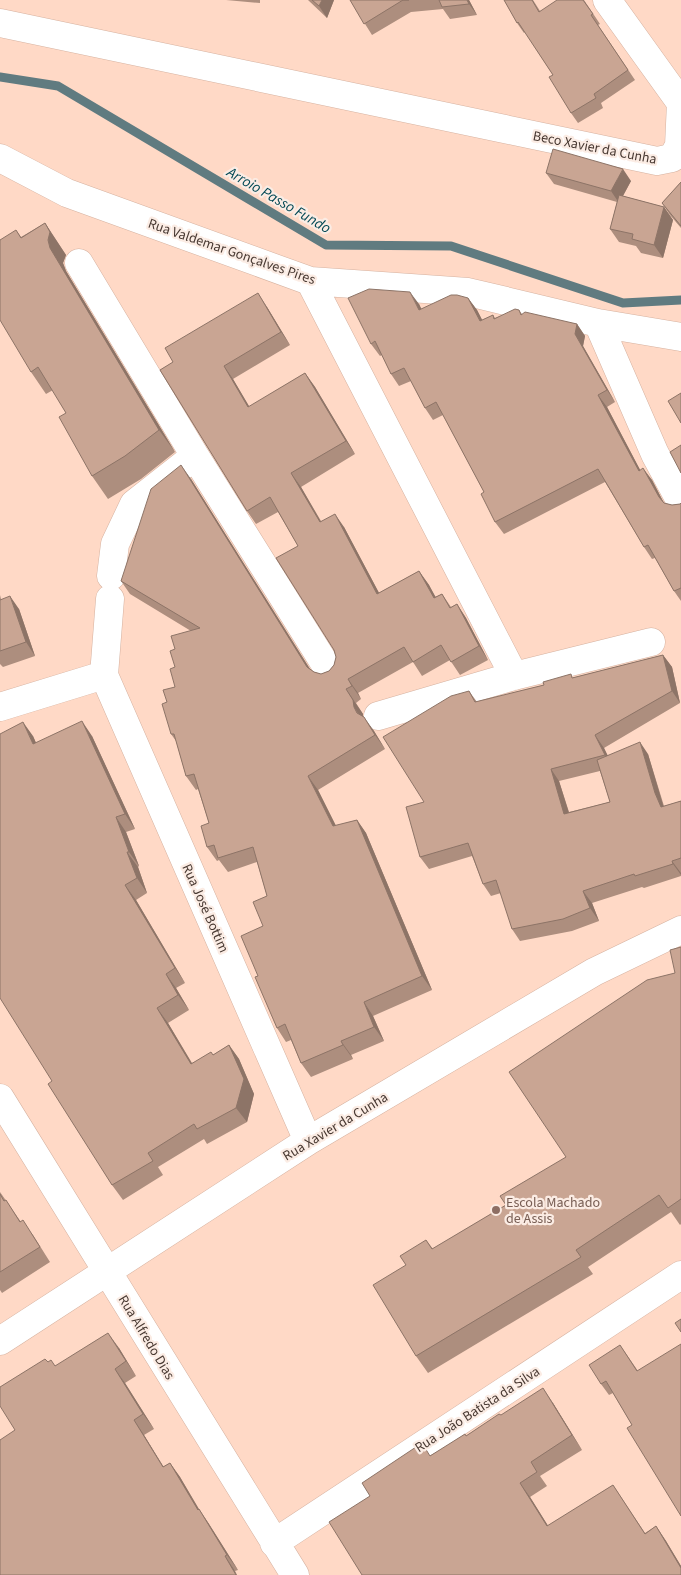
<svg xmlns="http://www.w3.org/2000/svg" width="681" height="1575" font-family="'Source Sans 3',sans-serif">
  <rect width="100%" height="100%" fill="#ffd9c6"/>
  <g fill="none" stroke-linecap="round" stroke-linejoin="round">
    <path stroke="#607b80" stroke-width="9" d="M0,77L58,86L326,245L451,246L623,303L681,300"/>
    <defs>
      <path id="minor" d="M0,23L657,161L672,158L679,146L681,103L607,0
        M0,158L67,193L310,281L468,292L598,323L681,337
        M79,263L195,456L134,504L115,544L111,576
        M310,281L514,676
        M598,323L655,454L681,502
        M195,456L330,672
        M110,599L104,675L308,1141
        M0,707L104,675
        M378,716L514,676L651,642
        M0,1098L295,1575
        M0,1341L308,1141L594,972L681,930
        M274,1543L681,1275"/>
    </defs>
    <use href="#minor" stroke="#d6b2a0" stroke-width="29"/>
    <use href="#minor" stroke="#fff" stroke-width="28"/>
  </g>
  <path fill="#ad8e7e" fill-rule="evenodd" d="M226,0H260V3Z
    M308,0H334L327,18Z
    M350,0H469L477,15L450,19L443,9L411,12L372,35Z
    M504,0H533L540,11L584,0L600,24L598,25L635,80L601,103L603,108L578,123L571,113L553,75L525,32L524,33L517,23Z
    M546,173L631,181L623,196L664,207L673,220L663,258L641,253L636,246L619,242L610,229L617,202L554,184Z
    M681,182V228L670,215L662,203Z
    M45,223L66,255L63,263L66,271L175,452L141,479L108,499L92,476L66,413L53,390L46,394L31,372L16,230L21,237Z
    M468,298L477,310L482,320L493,315L495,318L519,310L522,314L577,324L585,336L583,346L615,402L607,407L640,470L652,480L664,503L672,505L680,504L681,503V601L674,591L655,558L652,559L644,547L605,482L504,534L495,522L484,492L443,415L433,420L425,408L411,381L399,386L391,374L382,355L380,356L371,344L419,304L421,309Z
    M267,307L290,345L233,379L249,407L305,373L315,387L355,454L301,487L321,521L344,527L379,593L419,571L429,585L435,597L442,594L451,607L457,604L466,618L488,660L460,675L450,660L422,676L413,662L358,693L361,699L356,703L363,714V717L374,731L385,749L318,790L336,826L357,820L366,833L432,990L373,1016L384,1041L351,1055L353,1059L311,1077L301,1063L291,1040L286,1042L277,1028L258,976L263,926L267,896L257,862L228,872L219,860L217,861L207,847L209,823L198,789L196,790L186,776L176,741L171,734L167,702L175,687V649L191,631L130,594L121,581L191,479L309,669L314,672L321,674L329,671L334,665L336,657L298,546L278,512L256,524L247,511L160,370Z
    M0,595L1,599L19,609L35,656L3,667L0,664Z
    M663,655L672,667L680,703L604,748L607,755L648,754L664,806L681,801V876L644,888L642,887L592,903L599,921L572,931L520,941L512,929L501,893L491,896L483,884L472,856L429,869L420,857L424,802L469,691L477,702ZM600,771L610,802L569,812L559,781Z
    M33,736L36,743L92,736L135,829L126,832L139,866L138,867L147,893L136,900L185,983L176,988L189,1010L168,1023L192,1063L213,1055L229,1045L239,1059L254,1094L247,1122L207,1144L204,1139L158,1167L163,1175L123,1200L112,1185L52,1081Z
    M681,947V1224L680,1225L671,1212L588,1267L593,1274L428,1373L416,1356L406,1265L426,1240L433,1249L506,1205L566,1157L675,973Z
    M0,1192L21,1222L33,1235L50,1262L2,1293L0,1290Z
    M620,1345L638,1371L632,1425L613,1393L609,1395L601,1384Z
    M119,1348L136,1376L125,1383L154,1429L144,1435L163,1467L170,1463L180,1477L199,1509L209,1524L238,1570L235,1571L15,1430L48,1362L55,1366Z
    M553,1403L582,1450L540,1476L547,1486L530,1497L548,1526L613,1485L645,1533L656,1526L666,1541L681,1566V1575L370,1496L431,1455L466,1436L501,1415Z"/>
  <path fill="#8d7467" d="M322,0H334L327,18L319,6Z
    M467,0H469L477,15L469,4Z
    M623,169L631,181L619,203L611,191Z
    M664,207L673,220L663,258L654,245Z
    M45,223L66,255L63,263L66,271L175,452L159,430L50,248Z
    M410,292L419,304L428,322L419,310Z
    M258,293L267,307L290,345L281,332Z
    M468,298L477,310L489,333L480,321Z
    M577,324L585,336L583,346L615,402L607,390L575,334Z
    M224,366L233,379L258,421L248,407Z
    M305,373L315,387L355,454L346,441Z
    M598,395L607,407L647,483L639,471Z
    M181,465L191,479L317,680L307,667Z
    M643,468L652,480L667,509L659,497Z
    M291,473L301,487L329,536L320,522Z
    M335,514L344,527L387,608L377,594Z
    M419,571L429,585L444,612L434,598Z
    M10,596L19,609L35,656L26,642Z
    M457,604L466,618L488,660L479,646Z
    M663,655L672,667L680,703L672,691Z
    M348,679L358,693L361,699L352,686Z
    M346,689L363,714V721L367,727L354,707Z
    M364,717L374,731L385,749L375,735Z
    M82,721L92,736L135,829L125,814Z
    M23,722L33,736L43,759L33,744Z
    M595,735L604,748L614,768L605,755Z
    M640,742L648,754L663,805L670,820L661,807L655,793Z
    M551,769L559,781L573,826L564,814Z
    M308,776L318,790L343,840L333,826Z
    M116,817L126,832L139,866L129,852Z
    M357,820L366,833L432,990L422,976Z
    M127,852L138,867L147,893L137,878Z
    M672,861L681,873V875L673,864Z
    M125,885L136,900L185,983L175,968Z
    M583,891L592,903L599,921L590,908Z
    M166,974L176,988L189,1010L178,995Z
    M364,1002L373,1016L384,1041L374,1027Z
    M157,1008L168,1023L201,1079L191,1064Z
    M341,1041L351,1055L353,1059L343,1045Z
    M229,1045L239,1059L254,1094L247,1122L236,1108Z
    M108,1333L119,1348L136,1376L126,1361Z
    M115,1369L125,1383L154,1429L143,1414Z
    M543,1388L553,1403L582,1450L572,1435Z
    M134,1420L144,1435L173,1482L163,1467Z
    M170,1463L180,1477L208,1525L198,1510Z
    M520,1483L530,1497L557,1540L547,1526Z
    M199,1509L209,1524L238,1570L227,1555Z
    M656,1526L666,1541L681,1566V1568Z
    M225,1556L235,1571L237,1575H236Z"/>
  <path fill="#c9a593" stroke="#8d7467" d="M312,0H322L319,6Z
    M350,0H409H403L364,24Z
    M439,0H467L469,4L442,7Z
    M504,0H532L539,12L557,0H583L593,14L591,15L628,70L594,94L596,98L571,113L549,77L553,75L518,22L517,23Z
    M553,149L623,169L611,191L546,173Z
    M681,182V226L662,203Z
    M619,195L664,207L654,245L632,239L633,234L610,229Z
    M45,223L50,232L48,240L50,248L159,430L125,456L92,476L59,417L66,413L38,367L31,372L0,320V240L16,230L21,238Z
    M369,289L410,292L419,310L451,295H457L468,298L480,321L493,315L494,319L515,309L519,310L521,315L525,312L577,324L575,334L607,390L598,395L639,471L643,468L659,497L664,503L672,505L680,504L681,503V588L674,591L648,545L644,547L598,469L495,522L481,494L484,492L436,402L425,408L404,368L391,374L375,341L371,344L348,298Z
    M258,293L281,332L224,366L248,407L305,373L346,441L291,473L320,522L335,514L377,594L419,571L434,598L442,594L450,608L457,604L479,646L451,662L441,645L413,662L404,647L348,679L352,686L346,689L353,700L354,707L357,713L364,717L375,735L308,776L333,826L357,820L422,976L364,1002L374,1027L341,1041L343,1045L301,1063L285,1024L277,1028L255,977L258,976L241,936L263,926L253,902L267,896L253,847L218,858L214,845L207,847L201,826L209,823L194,774L186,776L174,734H171L162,704L167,702L163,690L175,687L170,669L175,667L170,651L175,649L171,636L200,628L121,581L151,489L181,465L307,667L314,672L321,674L329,671L334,665L336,657L334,650L276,558L298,546L270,497L247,511L160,370L173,362L165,348Z
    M681,393V423L668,401Z
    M681,445V473L670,452Z
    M10,596L26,642L0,651V600Z
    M663,655L672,691L595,735L605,755L551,769L564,814L610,802L597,760L640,742L655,793L661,807L681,801V858L672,861L673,864L635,876L634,874L583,891L590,908L563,919L512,929L496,880L483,884L468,843L420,857L406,807L424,802L383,737L451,696L469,691L475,702L544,685L543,682L571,674L572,678Z
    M82,721L125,814L116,817L129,852H127L137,878L125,885L175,968L166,974L178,995L157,1008L191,1064L211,1052L213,1055L229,1045L244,1079L236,1108L197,1129L194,1124L148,1153L153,1161L112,1185L48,1084L52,1081L0,998V734L23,722L33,744Z
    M681,947V1199L668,1208L659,1195L576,1250L581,1257L416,1356L373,1285L406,1265L400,1256L426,1240L432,1249L506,1205L500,1196L566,1157L509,1072L647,980L675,973L670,950Z
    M0,1194L4,1201L6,1200L20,1222L23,1220L40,1247L0,1272Z
    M681,1319V1332L675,1323Z
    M108,1333L126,1361L115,1369L143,1414L134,1420L163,1467L170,1463L198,1510L199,1509L227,1555L225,1556L236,1575H0V1440L15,1430L0,1406V1387L45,1359L48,1362L51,1360L55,1366Z
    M681,1344V1516L627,1428L632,1425L606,1381L601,1384L589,1365L620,1345L637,1371Z
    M543,1388L572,1435L531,1462L537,1472L520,1483L547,1526L613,1485L645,1534L656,1526L681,1568V1575H362L329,1522L370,1496L362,1483L422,1443L430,1456L465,1434L466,1436L499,1414L501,1415Z"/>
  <circle fill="#8d6e63" stroke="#fbece4" stroke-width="2" cx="496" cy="1210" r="5"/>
  <g text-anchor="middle" stroke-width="4.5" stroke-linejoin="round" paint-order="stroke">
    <g font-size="14" fill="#483932" stroke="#fbece4">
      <text transform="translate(595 147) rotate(11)" y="5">Beco Xavier da Cunha</text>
      <text transform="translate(232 251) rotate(19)" y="5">Rua Valdemar Gonçalves Pires</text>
      <text transform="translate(206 908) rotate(66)" y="5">Rua José Bottim</text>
      <text transform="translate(335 1126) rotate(-31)" y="5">Rua Xavier da Cunha</text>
      <text transform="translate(147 1337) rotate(59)" y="5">Rua Alfredo Dias</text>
      <text transform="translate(477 1409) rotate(-33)" y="5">Rua João Batista da Silva</text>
    </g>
    <g font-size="14" fill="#785e54" stroke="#fbece4" text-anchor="start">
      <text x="506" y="1207">Escola Machado<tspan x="506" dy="16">de Assis</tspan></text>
    </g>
    <g font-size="15" font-style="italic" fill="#004753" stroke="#fbece4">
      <text transform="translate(279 200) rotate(30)" y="5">Arroio Passo Fundo</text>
    </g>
  </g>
</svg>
